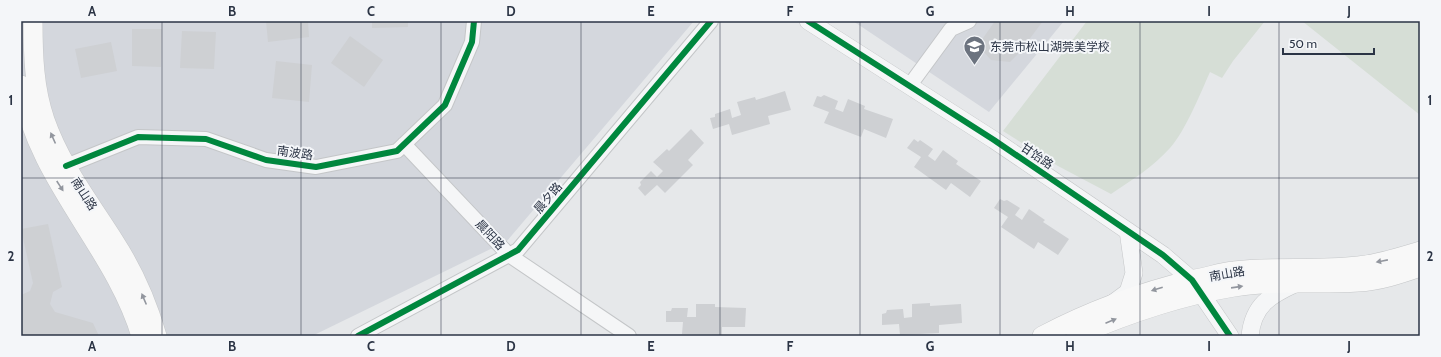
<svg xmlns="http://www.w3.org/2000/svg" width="1441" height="357" font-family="Cabin,'Noto Sans SC',sans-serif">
  <rect width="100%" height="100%" fill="#e6e8ea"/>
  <path fill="#d4d7dd" d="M21,21H694L507,241L312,336H21Z
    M853,21H1064L989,112Z"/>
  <path fill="#d6ded6" d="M1087,21H1171L1172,23L1171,21H1265L1233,61L1222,78L1210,72C1200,94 1186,130 1170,148C1153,167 1132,180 1111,194L1058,166L1003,131Z
    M1302,21H1420V115Z"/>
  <path fill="#ced0d3" d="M266,21H308L309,37L268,42Z
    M372,21H408V27L372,28Z
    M995,21H1043L1019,53L1010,62L991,60L983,51L981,41Z
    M132,29H162L161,67L132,66Z
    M182,31L216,32L214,69L180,68Z
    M350,36L383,60L364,87L331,63Z
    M111,42L117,71L81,78L75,49Z
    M276,61L312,65L309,102L272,98Z
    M785,91L791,110L768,116L770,124L732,135L729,124L713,129L710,118L715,117V114L730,109L732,118L741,115L737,102L755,97L756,100Z
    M824,95L838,101L835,109L843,112L848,99L865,106L864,109L893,119L886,138L864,129L861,137L824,123L829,112L813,106L817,96L821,97Z
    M691,129L704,143L688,160L693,165L665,193L657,185L645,196L638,188L641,185L640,182L651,171L657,177L663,171L653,162L667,149L669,151Z
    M914,139L918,142L920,140L933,149L928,156L935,161L943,150L958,161L956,164L981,181L970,197L951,183L946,190L914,167L921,157L907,148Z
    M1000,199L1004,201L1007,200L1020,208L1015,215L1022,220L1029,209L1045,220L1043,222L1069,239L1058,255L1038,242L1034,249L1001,227L1008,217L994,208Z
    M48,224L62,287L53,292L50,304L55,312L93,323L99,336H21V295L30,291L33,283L21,229Z
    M930,303V306L961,304L962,323L939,325V333L900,335L899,324L882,325V314L886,313L887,310L903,309L904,318L912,317V304Z
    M696,304H715V307L746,308L745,327H722V335L682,334L683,322H666V311H671L672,308H688L687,317H696Z"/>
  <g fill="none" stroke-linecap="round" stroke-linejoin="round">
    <defs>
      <path id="minor" d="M910,85L951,29L969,21
        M404,144L509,255L629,336
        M66,166L138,137L206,139L266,160L316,167L397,151L445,105L472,42L474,21
        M358,336L518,250L711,21"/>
      <path id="tertiary" d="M808,21L994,140L1163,255L1192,280L1230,336
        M1113,303L1128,292L1134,273L1128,231
        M1250,336C1253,305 1270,295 1297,283"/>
      <path id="secondary" d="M33,21C33,55 34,88 45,120C61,166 91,204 116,244C134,272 148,305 157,336
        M21,85C36,180 114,246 141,336
        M1042,336C1091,310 1141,292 1195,279C1208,277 1221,272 1234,271C1275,266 1317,271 1358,266C1379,264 1400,257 1420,251
        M1076,336C1127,314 1179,296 1234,287C1275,280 1317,285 1358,282C1379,281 1400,274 1420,267"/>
    </defs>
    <use href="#minor" stroke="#c4c6c8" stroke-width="16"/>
    <use href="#tertiary" stroke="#c4c6c8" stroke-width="18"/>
    <use href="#secondary" stroke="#c4c6c8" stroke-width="20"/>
    <use href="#minor" stroke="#f5f6f7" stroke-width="14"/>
    <use href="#tertiary" stroke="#f5f6f7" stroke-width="17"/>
    <use href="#secondary" stroke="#f8f8f8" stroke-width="19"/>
    <defs>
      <path id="cycleway" d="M808,21L994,140L1163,255L1192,280L1230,336
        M66,166L138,137L206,139L266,160L316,167L397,151L445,105L472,42L474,21
        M358,336L518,250L711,21"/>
    </defs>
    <use href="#cycleway" stroke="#f4f6f9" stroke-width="8"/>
    <use href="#cycleway" stroke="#00873e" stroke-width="6"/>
  </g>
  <defs><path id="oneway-solid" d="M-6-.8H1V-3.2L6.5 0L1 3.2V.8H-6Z"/></defs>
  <g fill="#92969e">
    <use href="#oneway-solid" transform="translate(53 138) rotate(-114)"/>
    <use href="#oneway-solid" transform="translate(60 186) rotate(57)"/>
    <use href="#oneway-solid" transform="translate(1382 261) rotate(169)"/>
    <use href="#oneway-solid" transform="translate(1237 287) rotate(-8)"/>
    <use href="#oneway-solid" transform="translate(1157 289) rotate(163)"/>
    <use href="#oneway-solid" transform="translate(144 299) rotate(-113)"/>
    <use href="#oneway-solid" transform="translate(1111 321) rotate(-23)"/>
  </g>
  <path fill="none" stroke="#2b3445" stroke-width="1" stroke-opacity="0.55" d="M162,21V336M301,21V336M441,21V336M581,21V336M720,21V336M860,21V336M1000,21V336M1140,21V336M1279,21V336M21,178H1420"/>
  <defs>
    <symbol id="school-pin" viewBox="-11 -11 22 30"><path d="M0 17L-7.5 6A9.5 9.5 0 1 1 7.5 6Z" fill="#6c737f" stroke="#f4f6f9"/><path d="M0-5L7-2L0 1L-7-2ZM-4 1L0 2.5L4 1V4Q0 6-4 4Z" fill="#fff"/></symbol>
  </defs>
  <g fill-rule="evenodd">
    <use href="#school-pin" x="962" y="34" width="25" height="34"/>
  </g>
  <g text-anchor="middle" stroke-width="4" stroke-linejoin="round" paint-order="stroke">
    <g font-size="12" fill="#2b3445" stroke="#f4f6f9" text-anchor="start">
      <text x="990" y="51">东莞市松山湖莞美学校</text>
    </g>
    <g font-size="12" fill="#2b3445" stroke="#f4f6f9">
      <text transform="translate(295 153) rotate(8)" y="4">南波路</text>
      <text transform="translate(1037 156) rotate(34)" y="4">甘饴路</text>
      <text transform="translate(84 194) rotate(57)" y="4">南山路</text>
      <text transform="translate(548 198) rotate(-50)" y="4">晨夕路</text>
      <text transform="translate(490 235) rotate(47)" y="4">晨阳路</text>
      <text transform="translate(1227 274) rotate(-10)" y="4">南山路</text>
    </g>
  </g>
  <rect width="1441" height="357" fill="none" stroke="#f4f6f9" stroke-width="44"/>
  <path d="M1283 48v6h91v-6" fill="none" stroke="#2b3445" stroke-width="2"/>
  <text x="1289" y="48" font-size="12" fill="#2b3445" stroke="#f4f6f9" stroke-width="3" paint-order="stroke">50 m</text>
  <rect x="22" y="22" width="1397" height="313" fill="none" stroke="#2b3445" stroke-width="1.5"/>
  <g font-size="13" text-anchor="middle" font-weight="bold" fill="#2b3445">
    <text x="92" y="16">A</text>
    <text x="232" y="16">B</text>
    <text x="371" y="16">C</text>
    <text x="511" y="16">D</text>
    <text x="651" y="16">E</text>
    <text x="790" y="16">F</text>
    <text x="930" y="16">G</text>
    <text x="1070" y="16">H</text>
    <text x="1209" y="16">I</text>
    <text x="1349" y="16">J</text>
    <text x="11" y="105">1</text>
    <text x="1430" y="105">1</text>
    <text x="11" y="261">2</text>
    <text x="1430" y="261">2</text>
    <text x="92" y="351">A</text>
    <text x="232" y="351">B</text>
    <text x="371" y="351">C</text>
    <text x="511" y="351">D</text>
    <text x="651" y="351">E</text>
    <text x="790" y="351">F</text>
    <text x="930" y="351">G</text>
    <text x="1070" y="351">H</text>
    <text x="1209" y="351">I</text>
    <text x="1349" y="351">J</text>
  </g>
</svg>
